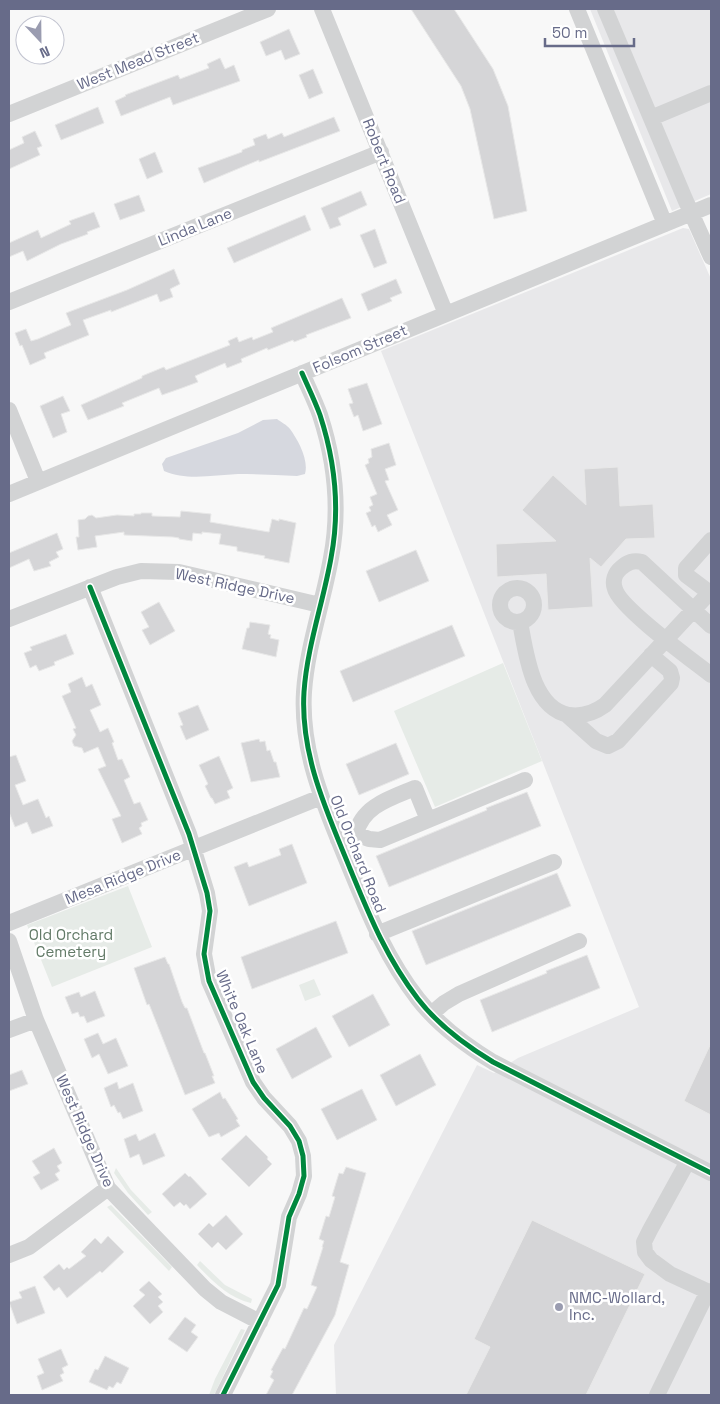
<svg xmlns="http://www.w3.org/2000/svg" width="720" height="1404" font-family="'Space Grotesk',sans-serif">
  <rect width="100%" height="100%" fill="#f8f8f8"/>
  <path fill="#e8e8ea" d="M590,9H711V194L672,211Z
    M683,228L689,229L711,279V1395H336L334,1345L477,1065L494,1073L518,1058L639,1007L381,351Z"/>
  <path fill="#e6ebe7" d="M503,663L542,761L435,807L394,711Z
    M128,886L152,947L52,987L27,925Z
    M314,979L321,995L305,1001L299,985Z
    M116,1168L131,1190L152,1212L148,1215L128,1193L114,1173Z
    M111,1205L172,1267L169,1271L107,1207Z
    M200,1261L225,1285L252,1299L251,1303C229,1298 212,1281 197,1265Z
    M241,1329L245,1330L214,1395H209L215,1379Z"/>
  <path fill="#d6d8df" d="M277,419C281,422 287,425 290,429C298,440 309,460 305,474L297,476C277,475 257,474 238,474C214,475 187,481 164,471L162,464L166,458L238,433L263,420Z"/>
  <path fill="#d5d5d7" stroke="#e8e8e8" d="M411,9H454L493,69L508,106L527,211L494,219L470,109L461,86Z
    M289,29L300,54L285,60L281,50L266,56L260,42Z
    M220,58L225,69L234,65L240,81L173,105L170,97L121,116L115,101L126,96L125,95L178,75L180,79L209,68L207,64Z
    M313,69L323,93L309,99L299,75Z
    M98,107L104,123L61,140L55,125Z
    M334,117L340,131L259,162V160L204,183L198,168L242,152V150L255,145L253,139L266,134L268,139L282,133L284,137Z
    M35,131L42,146L37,148L40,155L9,169V150L24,143L22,137Z
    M155,152L163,172L147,179L139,159Z
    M361,191L367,205L338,218L341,225L330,229L321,208Z
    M139,195L145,211L120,220L114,204Z
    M94,212L100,227L87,232L88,234L61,244L27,261L23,251L9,257V243L38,230L41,238L71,224L69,221Z
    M305,215L311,230L234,263L227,248Z
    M375,229L387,263L374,268L360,235Z
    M174,269L180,284L170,289L173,297L160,302L157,294L111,312V310L83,320L89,335L44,353L46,358L30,365L22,345L20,346L15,333L26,329L31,341L38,339L71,325L66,313L127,290Z
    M396,279L402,293L390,298L392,301L368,311L361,294Z
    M342,298L351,318L306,335L307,337L294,342L293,340L268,350L267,348L241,359L242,362L227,368L225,363L195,376L198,382L182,388L162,395L159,388L122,403L124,406L88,420L81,405L142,378V376L164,367L166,370L230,345L228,341L237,337L239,342L252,337L253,340L273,332L271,328Z
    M367,383L382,424L363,431L358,415L354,417L349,404L353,403L348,389Z
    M63,396L70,411L61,414L67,432L53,438L40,406Z
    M389,443L396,465L385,469L389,480L385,481L398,510L387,515L392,525L378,532L375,525L372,527L366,513L371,511L369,507L373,505L370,497L377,494L365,465L369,463L368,459L372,457L371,449Z
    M618,467L620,506L653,504L655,538L626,539L601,567L590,558L593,607L548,610L546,574L497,577L496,544L556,541L522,510L553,475L586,505L584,469Z
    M181,511L211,514L210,522L269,532L272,519L279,521V519L296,523L289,563L264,558L265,556L237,551V547L219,544L221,534L202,532V534L193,533L192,541L179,539V538L173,537L124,535V532L95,536L97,547L78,550L76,537H79L78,520L85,519L88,516L92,515L96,518L117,515L134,516V514H141V513H152V516L180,517Z
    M57,533L63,549L56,552L59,557L49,562L51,566L34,571L29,559L9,568V553Z
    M416,550L429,581L379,602L366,571Z
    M159,602L175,631L150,645L142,630L149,627L141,612Z
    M250,622L270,625L268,634L271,635L270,638L279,640L276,657L242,649L247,628H249Z
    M452,625L465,656L353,702L340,671Z
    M66,634L74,654L54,662L55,665L39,671L36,665L30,668L24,653L32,650L30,647Z
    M82,677L86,687L92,684L101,705L90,710L100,732L108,728L114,742L112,743L118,760L122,759L130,777L124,780L134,804L140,802L148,820L141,823L142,826L139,828L142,834L122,843L112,819L121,816L98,769L106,766L98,747L84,753L82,748L74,746L72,741L76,735L73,729L76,728L62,696L71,692L68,684Z
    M198,705L209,730L186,740L180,726L183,725L178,713Z
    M259,739L260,742L265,741L267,751L270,750L274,762H276L280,777L251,782L241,743Z
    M396,743L409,774L359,795L346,764Z
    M16,755L26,781L15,785L23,805L38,799L46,818L49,816L53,826L32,834L27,822L15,827L9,812V757Z
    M219,756L233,788L227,791L230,798L215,804L212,798H211L205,786L208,784L199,765Z
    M527,792L541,826L389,887L376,856L487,810L486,808Z
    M292,844L307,883L249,906L234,867L247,862L249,867L281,855L279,849Z
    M557,873L571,906L426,965L412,931Z
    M336,921L348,953L252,989L241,957Z
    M587,955L600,988L492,1032L480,1000L547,973L546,971Z
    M165,957L168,964H169L182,1002L185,1008H187L204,1053H205L214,1076H212L215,1083L185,1095L149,1004L147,1005L134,968Z
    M95,991L105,1016L87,1023L84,1016L80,1017L78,1012L72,1014L65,997L79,992L81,997Z
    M373,994L390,1025L349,1047L332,1016Z
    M316,1027L332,1057L292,1079L276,1049Z
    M98,1033L103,1044L116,1038L128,1066L108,1074L99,1054L92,1058L84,1039Z
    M711,1043V1115L684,1101Z
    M420,1054L436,1085L396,1106L380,1075Z
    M22,1070L28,1084L9,1091V1075Z
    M117,1082L119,1089L133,1083L143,1111L123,1119L120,1112L118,1113L114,1105L111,1107L104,1088Z
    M362,1089L377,1120L337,1140L321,1109Z
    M220,1092L223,1099L225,1098L238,1119L236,1120L240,1126L221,1137L219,1133L209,1137L192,1109Z
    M155,1133L165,1156L143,1165L139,1154L130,1158L124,1139L136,1134L139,1141Z
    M246,1135L268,1157L267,1159L272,1164L249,1187L221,1159Z
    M54,1148L62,1163L57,1166L60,1171L55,1174L59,1180L41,1190L33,1177L40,1173L32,1161Z
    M346,1167L366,1173L340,1262L349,1265L335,1315L292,1395H266L274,1380L270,1377L273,1371L271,1370L283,1348L285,1349L304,1308L307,1309L317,1287L311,1285L323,1247H322L324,1241L319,1239L326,1216L329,1217L335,1197L332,1196L339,1173L343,1174Z
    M185,1173L189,1177L190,1176L207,1194L190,1209L186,1204L184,1206L180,1202L174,1207L162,1194Z
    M226,1215L243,1234L226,1250L218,1242L212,1248L198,1234L209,1223L213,1227Z
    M532,1220L645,1274L586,1395H466L490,1347L474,1339Z
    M108,1236L124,1252L102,1273L100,1271L67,1298L59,1287L54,1291L43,1277L59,1264L64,1270L67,1267L69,1269L86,1256L81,1252L95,1238L101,1244Z
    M149,1281L162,1294L158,1297L163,1302L158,1306L163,1312L150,1324L133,1306L145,1295L139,1290Z
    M35,1286L45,1313L17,1324L9,1302L22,1298L19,1292Z
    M185,1317L196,1325L191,1332L198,1337L187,1352L168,1339Z
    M61,1349L68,1365L62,1368L64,1373L60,1375L63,1381L42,1390L37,1376L44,1373L38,1359Z
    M105,1356L129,1368L121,1384L117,1382L113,1388L109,1386L107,1390L89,1382L95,1369L98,1370Z"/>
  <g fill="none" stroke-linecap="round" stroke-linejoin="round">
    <path stroke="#d2d3d4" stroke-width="16" d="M322,9L446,314
      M577,9L665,224
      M605,9L685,199L711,257
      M9,114L268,9
      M651,118L711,93
      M9,302L381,152
      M302,373C308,387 315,401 320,415C335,461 340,511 331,558C323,603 307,647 304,692C300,756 328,814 351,871C370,917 387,959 418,999C438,1025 465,1045 493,1062L711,1173
      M9,410L38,481
      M9,494L711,205
      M90,587L189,834L207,893L210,911L204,954L209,981L253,1082L264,1098L290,1126L299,1141L303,1156L304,1176L299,1194L289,1217L278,1285L223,1395
      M500 605a17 17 0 1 1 34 0a17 17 0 1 1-34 0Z
      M710,593L686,575V568L711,540
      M9,619L117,577L141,571L179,572L320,605
      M520,622C526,653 532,708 569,715C583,717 594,713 605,705L711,591
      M711,626L642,562C633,560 628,562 621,568C615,573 612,581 615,589C620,608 692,660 711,675
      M567,715L596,741L608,746L618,741L671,683L672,678L670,671L651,655
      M356,834C362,806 391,798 415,788L428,820
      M338,840L356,834L369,839L380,840L525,780
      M9,923L321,797
      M377,934L554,862
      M9,941L36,1020L108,1188L205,1289L221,1302L260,1322
      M431,1014L444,1003L459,994L579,941
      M9,1030L36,1020
      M688,1161L650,1230L644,1242L645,1252L651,1260L670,1274L711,1293
      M9,1255L29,1247L108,1188
      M657,1395L708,1291"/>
    <defs>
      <path id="cycleway" d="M302,373C308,387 315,401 320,415C335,461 340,511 331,558C323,603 307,647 304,692C300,756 328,814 351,871C370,917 387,959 418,999C438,1025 465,1045 493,1062L711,1173
        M90,587L189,834L207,893L210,911L204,954L209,981L253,1082L264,1098L290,1126L299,1141L303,1156L304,1176L299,1194L289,1217L278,1285L223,1395"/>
    </defs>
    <use href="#cycleway" stroke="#fff" stroke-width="8"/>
    <use href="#cycleway" stroke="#00873e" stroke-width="5"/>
  </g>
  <circle fill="#9a9cb0" stroke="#fff" stroke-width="2" cx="559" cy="1307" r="5"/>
  <g text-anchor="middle" stroke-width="5" stroke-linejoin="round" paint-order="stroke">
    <g font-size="15" fill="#676b89" stroke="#fff">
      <text transform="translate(138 61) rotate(-22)" y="5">West Mead Street</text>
      <text transform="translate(384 161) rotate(68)" y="5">Robert Road</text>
      <text transform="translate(195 227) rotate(-22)" y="5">Linda Lane</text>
      <text transform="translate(360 349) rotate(-23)" y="5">Folsom Street</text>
      <text transform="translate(235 586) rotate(12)" y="5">West Ridge Drive</text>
      <text transform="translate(358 854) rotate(68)" y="5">Old Orchard Road</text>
      <text transform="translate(123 877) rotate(-22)" y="5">Mesa Ridge Drive</text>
      <text transform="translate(242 1022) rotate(67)" y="5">White Oak Lane</text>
      <text transform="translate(85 1131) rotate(66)" y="5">West Ridge Drive</text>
    </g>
    <g font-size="15" fill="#627a67" stroke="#fff">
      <text x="71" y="940">Old Orchard<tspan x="71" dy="17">Cemetery</tspan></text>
    </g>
    <g font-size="15" fill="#676b89" stroke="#fff" text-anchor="start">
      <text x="569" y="1303">NMC-Wollard,<tspan x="569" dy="17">Inc.</tspan></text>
    </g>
  </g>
  <rect width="720" height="1404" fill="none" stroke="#676b89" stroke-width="20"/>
  <g transform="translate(40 40) rotate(158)"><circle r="24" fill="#ffffff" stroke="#c2c4d0"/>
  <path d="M0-4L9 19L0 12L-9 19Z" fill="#9a9cb0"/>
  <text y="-8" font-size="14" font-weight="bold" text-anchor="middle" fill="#676b89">N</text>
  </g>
  <path d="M545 38v8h89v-8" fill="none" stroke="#676b89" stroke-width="2.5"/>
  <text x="552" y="38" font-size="15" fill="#676b89" stroke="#ffffff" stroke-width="4" paint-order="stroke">50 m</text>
</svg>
